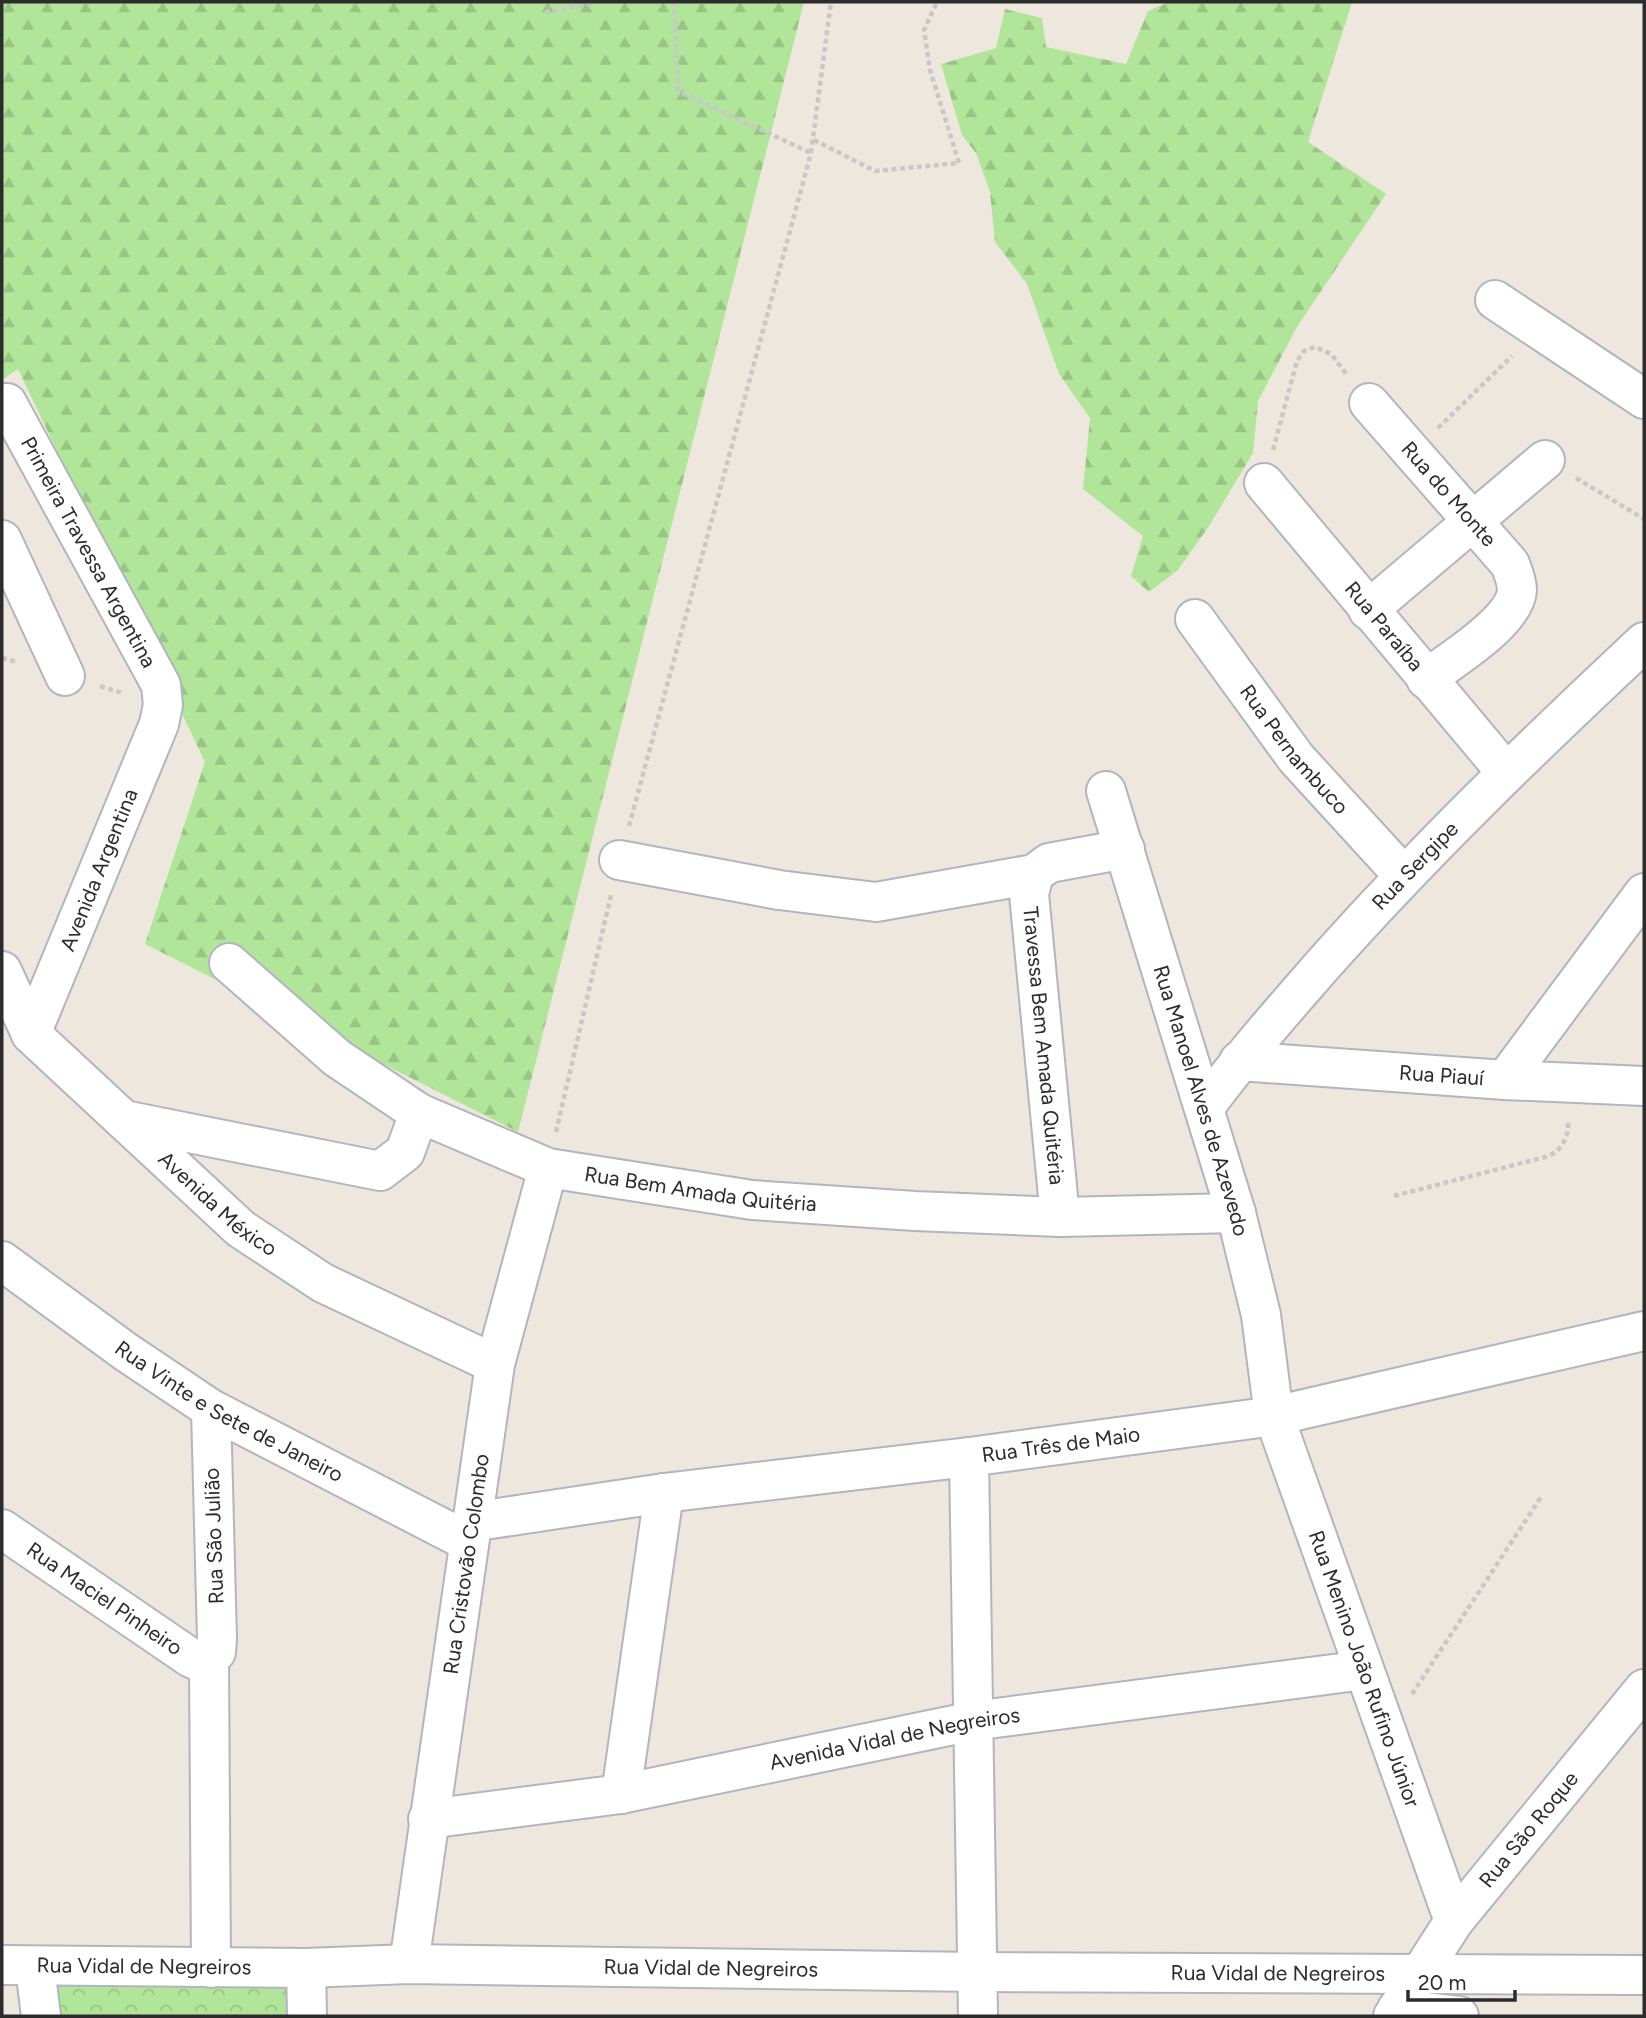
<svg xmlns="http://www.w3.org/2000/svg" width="1646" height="2018" font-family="Figtree,sans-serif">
  <defs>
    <pattern id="forest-firs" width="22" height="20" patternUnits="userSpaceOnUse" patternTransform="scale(1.75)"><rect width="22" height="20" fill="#b1e599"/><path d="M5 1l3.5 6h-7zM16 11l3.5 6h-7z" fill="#98c584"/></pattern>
    <pattern id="park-crowns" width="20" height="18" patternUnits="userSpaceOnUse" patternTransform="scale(1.75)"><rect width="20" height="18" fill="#b1e599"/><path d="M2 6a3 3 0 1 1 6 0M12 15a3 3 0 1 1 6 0" fill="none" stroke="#98c584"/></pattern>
  </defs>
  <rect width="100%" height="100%" fill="#eee7de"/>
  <path fill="url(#forest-firs)" d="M2,2H804L518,1132L145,944L205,762L18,369L2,380Z
    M1169,2H1352L1308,142L1386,194L1297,327L1258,401L1253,453L1209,526L1178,570L1149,592L1131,576L1143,536L1083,489L1090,418L1059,374L1027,284L995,242L990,192L976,153L962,135L941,64L996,48L1005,9L1042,18L1046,47L1126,64L1148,11Z"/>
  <path fill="url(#park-crowns)" d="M292,1978L294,2016H50L46,1979Z"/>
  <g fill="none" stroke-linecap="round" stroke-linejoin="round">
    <defs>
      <g id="minor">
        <path d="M1495,300L1644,399"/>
        <path id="s1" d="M7,403L161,685L163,705L159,724L31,1034"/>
        <path id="s2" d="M1369,403L1510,564C1513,572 1517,581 1517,590C1515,622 1451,660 1426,679"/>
        <path id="s3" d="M1264,483L1505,771"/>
        <path d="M2,540L65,676"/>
        <path d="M1368,610L1545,460"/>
        <path id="s4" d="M1195,619L1296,758L1403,875"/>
        <path id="s5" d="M1106,791L1236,1213L1261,1315L1274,1416L1454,1921"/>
        <path d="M619,860L779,890L876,902L1034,874L1049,863L1125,849"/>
        <path id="s6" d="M1034,874L1029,894L1060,1217"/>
        <path id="s7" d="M229,963L337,1058L419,1113L548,1168L752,1200L915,1211L1060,1217L1236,1213"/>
        <path id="s8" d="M2,971L31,1034L241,1229L323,1283L495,1364"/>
        <path id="s9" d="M1239,1061L1505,1080L1644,1086"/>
        <path d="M1505,1080L1644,893"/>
        <path id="s10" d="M1205,1107C1241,1058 1281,1013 1321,967C1423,852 1532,747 1644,642"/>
        <path d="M124,1120L380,1171L405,1152L419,1113"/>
        <path id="s11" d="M2,1261L126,1352L211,1409L469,1542"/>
        <path d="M969,1457L978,2016"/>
        <path id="s12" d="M471,1522L664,1493L969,1457L1274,1416L1644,1331"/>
        <path id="s13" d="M2,1529L191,1658L200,1662L209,1660"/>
        <path d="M209,1660L211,1968"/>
        <path d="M209,1660L216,1652L217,1639L211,1409"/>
        <path d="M621,1794L664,1493"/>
        <path id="s14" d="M428,1819L621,1794L973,1721L1364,1670"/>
        <path id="s15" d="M409,1964L495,1364L548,1168"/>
        <path id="s16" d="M2,1965L306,1968L409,1964L978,1972L1644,1975"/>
        <path d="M35,1967L41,2016"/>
        <path d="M306,1968L307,2016"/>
        <path d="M1397,2009L1459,2016"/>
        <path id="s17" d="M1393,2016L1454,1921L1644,1689"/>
      </g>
    </defs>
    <use href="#minor" stroke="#b2b4c0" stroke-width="42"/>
    <path stroke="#c8c8c8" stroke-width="4.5" stroke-dasharray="5 3.5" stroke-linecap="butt" d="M674,2L678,91L811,153
      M545,12L600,2
      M814,140L875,171L959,163L930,70L924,30L937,2
      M1438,428L1512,356
      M1273,450L1297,361L1304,351L1315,347L1331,354L1347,375
      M1576,478L1644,519
      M2,658L17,662
      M100,686L122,693
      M629,826L811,153L831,2
      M556,1132L611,895
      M1394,1196L1549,1156C1563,1149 1569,1136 1568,1120
      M1412,1694L1541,1497"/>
    <use href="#minor" stroke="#fff" stroke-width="38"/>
  </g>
  <g text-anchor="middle" stroke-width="7" stroke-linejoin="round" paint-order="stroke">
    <g font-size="21" fill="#2c2c2c" stroke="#fff">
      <text dy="7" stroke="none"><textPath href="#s2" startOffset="121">Rua do Monte</textPath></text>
      <text dy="7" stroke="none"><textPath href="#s1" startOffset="170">Primeira Travessa Argentina</textPath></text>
      <text dy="7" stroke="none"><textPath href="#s3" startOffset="187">Rua Paraíba</textPath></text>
      <text dy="7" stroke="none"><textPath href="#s4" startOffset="164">Rua Pernambuco</textPath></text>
      <text dy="7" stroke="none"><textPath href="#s10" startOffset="320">Rua Sergipe</textPath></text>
      <text transform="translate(99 870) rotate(-68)" y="7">Avenida Argentina</text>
      <text dy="7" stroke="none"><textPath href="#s6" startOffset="173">Travessa Bem Amada Quitéria</textPath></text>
      <text dy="7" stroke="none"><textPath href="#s9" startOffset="203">Rua Piauí</textPath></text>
      <text dy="7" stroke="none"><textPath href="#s5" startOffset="324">Rua Manoel Alves de Azevedo</textPath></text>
      <text dy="7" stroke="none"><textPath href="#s7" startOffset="537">Rua Bem Amada Quitéria</textPath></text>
      <text dy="7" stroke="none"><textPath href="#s8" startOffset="322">Avenida México</textPath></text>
      <text dy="7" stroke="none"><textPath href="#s11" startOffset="273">Rua Vinte e Sete de Janeiro</textPath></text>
      <text dy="7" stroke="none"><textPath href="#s12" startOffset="595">Rua Três de Maio</textPath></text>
      <text transform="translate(214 1536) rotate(-92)" y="7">Rua São Julião</text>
      <text dy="7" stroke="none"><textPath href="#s15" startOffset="404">Rua Cristovão Colombo</textPath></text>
      <text dy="7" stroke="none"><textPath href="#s13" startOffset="124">Rua Maciel Pinheiro</textPath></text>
      <text dy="7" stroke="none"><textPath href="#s5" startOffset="917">Rua Menino João Rufino Júnior</textPath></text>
      <text dy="7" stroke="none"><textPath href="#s14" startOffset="474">Avenida Vidal de Negreiros</textPath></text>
      <text dy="7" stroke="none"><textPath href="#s17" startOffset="231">Rua São Roque</textPath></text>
      <text dy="7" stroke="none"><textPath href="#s16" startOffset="142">Rua Vidal de Negreiros</textPath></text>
      <text dy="7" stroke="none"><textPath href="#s16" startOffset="709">Rua Vidal de Negreiros</textPath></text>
      <text dy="7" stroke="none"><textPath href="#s16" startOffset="1276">Rua Vidal de Negreiros</textPath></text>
    </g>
  </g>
  <rect width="1646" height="2018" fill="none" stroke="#2c2c2c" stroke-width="7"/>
  <path d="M1408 1990v10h107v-10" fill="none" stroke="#2c2c2c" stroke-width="3.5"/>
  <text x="1418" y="1990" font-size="21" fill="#2c2c2c" stroke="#ffffff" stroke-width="5" paint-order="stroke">20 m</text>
</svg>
